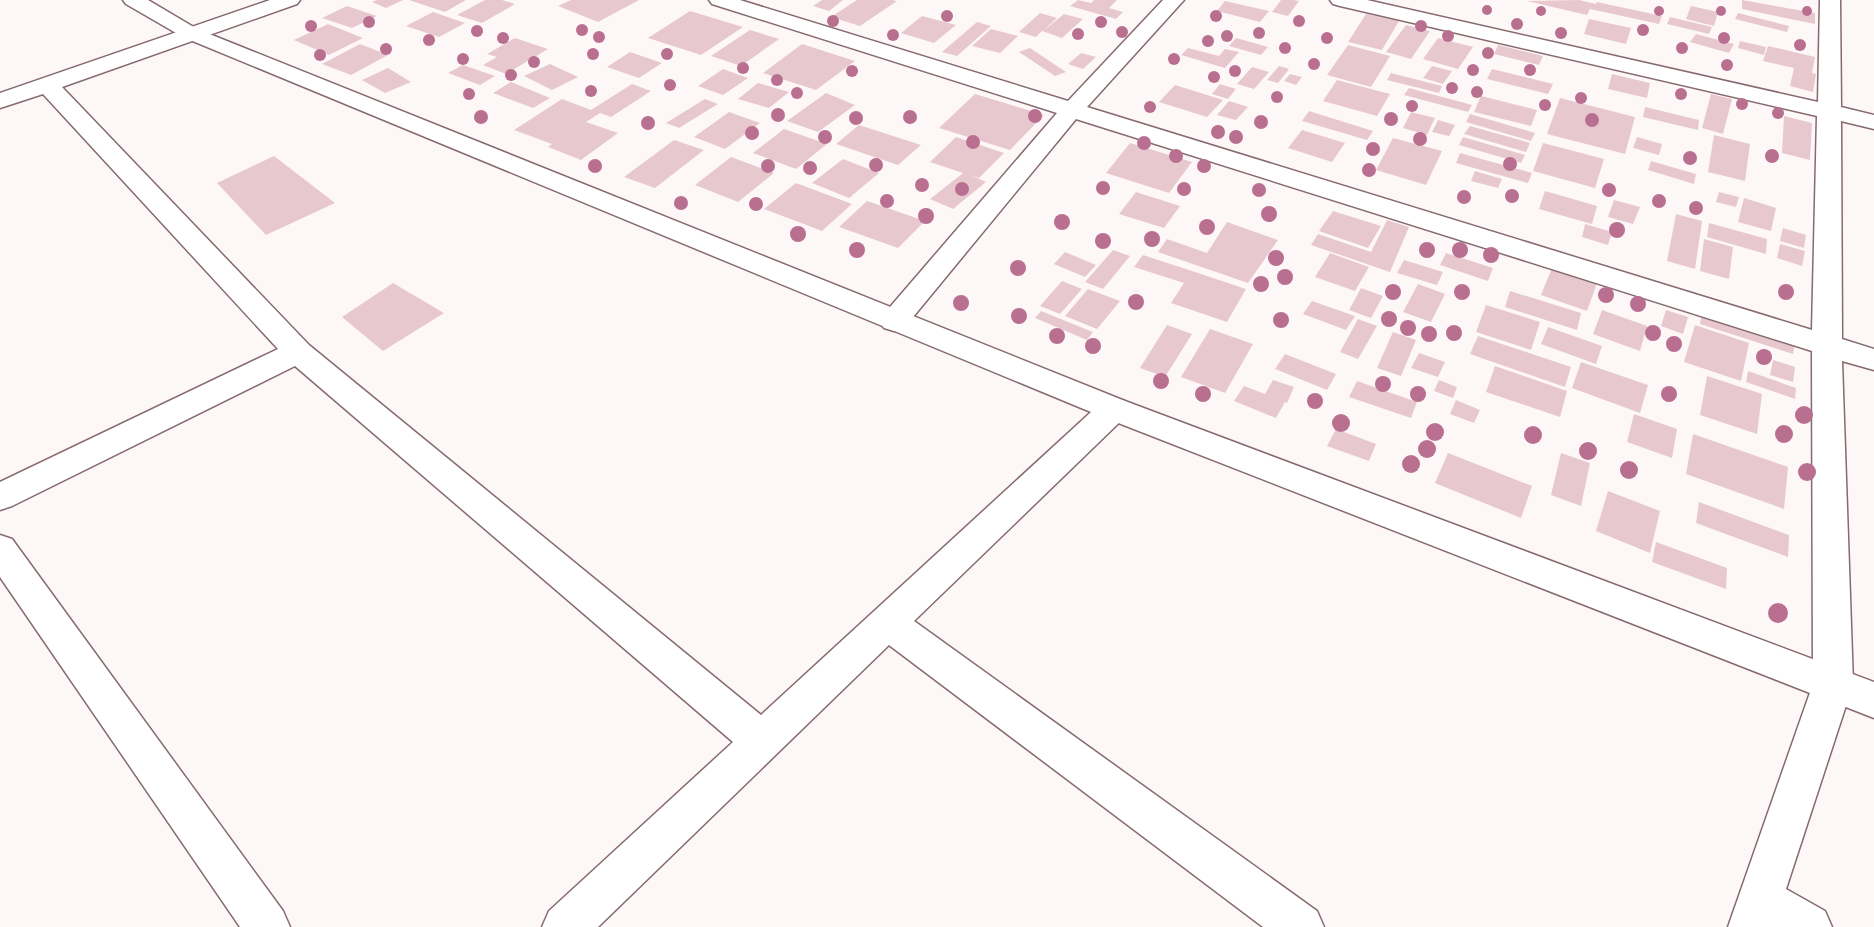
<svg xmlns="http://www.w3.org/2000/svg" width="1874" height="927" font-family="Barlow,sans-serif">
  <rect width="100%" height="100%" fill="#fef7f8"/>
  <path fill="#e8c8cf" d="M377,0H403L386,8L372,2Z
    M409,0H466L445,12Z
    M485,0H502L515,4L482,23L457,15Z
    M571,0H639L598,22L558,6Z
    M822,0H843L829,11L813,6Z
    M857,0H892L897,1L860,26L831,17Z
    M1078,0L1091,3L1094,0H1117L1109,8L1123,12L1116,19L1070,6Z
    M1281,0H1293L1299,1L1288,16L1272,12Z
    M1579,0L1596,4L1597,2L1662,16L1659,24L1590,9L1587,15L1527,1Z
    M1742,0L1815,13V24L1742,9Z
    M1225,1L1269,11L1260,22L1217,11Z
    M347,6L377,16L352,28L322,18Z
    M1691,6L1718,12L1714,26L1686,19Z
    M690,11L743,27L701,55L648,38Z
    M433,12L465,23L439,37L406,26Z
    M1040,13L1057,18L1043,31L1064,14L1083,19L1062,38L1042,31L1036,37L1019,32Z
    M1738,13L1789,26L1787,32L1735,19Z
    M1366,14L1399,21L1382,50L1348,42Z
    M922,16L956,25L934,43L901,33Z
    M1670,17L1712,27L1709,34L1667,24Z
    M1589,19L1631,28L1626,44L1584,34Z
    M977,22L991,26L957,56L942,52Z
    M328,24L363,38L329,55L294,40Z
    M1406,25L1430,31L1411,59L1386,52Z
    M991,29L1018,36L1000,53L972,46Z
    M750,30L779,39L741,66L711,56Z
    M1696,34L1734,44L1729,53L1690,42Z
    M515,38L548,49L506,74L483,65L497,57L487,54Z
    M1236,38L1268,47L1261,55L1229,46Z
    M1438,38L1473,47L1458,69L1423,59Z
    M1740,41L1766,47L1764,55L1738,48Z
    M360,44L388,55L351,75L322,64Z
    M802,44L855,61L816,90L763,73Z
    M1348,45L1390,56L1371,87L1327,75Z
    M1498,45L1543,56L1539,65L1494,54Z
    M1768,46L1815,57L1812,73L1816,74L1813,92L1790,86L1794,68L1763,61Z
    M1030,48L1066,72L1055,76L1019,52Z
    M1188,48L1219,56L1225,49L1239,52L1225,68L1181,55Z
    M630,52L662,63L639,78L607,67Z
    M1081,53L1096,57L1083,69L1068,64Z
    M550,64L578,77L552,90L524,76Z
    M463,65L495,76L480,85L448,73Z
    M1279,66L1289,69L1278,83L1267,80Z
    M1432,66L1452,71L1443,84L1423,78Z
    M1252,67L1269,72L1254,89L1237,84Z
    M388,68L411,82L385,93L362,80Z
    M723,69L748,78L723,95L698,86Z
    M1492,69L1553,84L1548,94L1487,79Z
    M1391,73L1442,86L1439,93L1387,80Z
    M1290,74L1302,77L1296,85L1284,81Z
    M1612,74L1650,83L1647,98L1608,89Z
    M1337,80L1390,94L1377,116L1323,101Z
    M511,82L550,98L533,108L493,93Z
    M758,83L789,92L769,108L738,99Z
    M632,84L651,91L611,117L600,113L586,122L618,133L581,160L548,147L552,144L514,130L562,99L591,110Z
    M1220,84L1236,89L1228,99L1212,94Z
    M1175,85L1223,100L1207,117L1159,102Z
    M1409,88L1472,105L1468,112L1404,95Z
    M826,93L855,105L818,132L787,121Z
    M975,94L1044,115L1010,150L939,128Z
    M1711,94L1732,99L1723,134L1702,128Z
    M1481,96L1537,110L1531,126L1474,112Z
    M1560,98L1635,117L1625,154L1547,134Z
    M705,99L718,104L679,128L666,123Z
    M1229,101L1248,107L1236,120L1217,115Z
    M1645,107L1699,120L1698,130L1643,117Z
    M1309,111L1373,131L1367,140L1302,121Z
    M729,112L760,123L725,149L694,137Z
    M1411,112L1435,118L1427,135L1403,128Z
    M1470,114L1535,133L1531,141L1466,122Z
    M1784,116L1812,123L1810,160L1782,153Z
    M1438,120L1455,125L1449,136L1432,132Z
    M859,125L921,145L898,165L836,144Z
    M1470,126L1530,143L1526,152L1464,134Z
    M784,129L827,144L796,169L753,153Z
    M1302,130L1345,143L1332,162L1288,148Z
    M1714,135L1750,144L1745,181L1708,172Z
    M956,137L1004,153L979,178L971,175L986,182L953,209L930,199L963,173L930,162Z
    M1463,137L1525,155L1521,163L1459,145Z
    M1637,137L1662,144L1659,155L1633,148Z
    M1393,138L1442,151L1426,185L1376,170Z
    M674,140L704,150L655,188L624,177Z
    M1130,143L1192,162L1169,193L1106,173Z
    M1543,143L1604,159L1595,188L1533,171Z
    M1460,153L1532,173L1528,183L1456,163Z
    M274,156L335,203L266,235L217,183Z
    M731,157L774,173L738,202L695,185Z
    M843,159L879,173L849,198L812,183Z
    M1651,161L1696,174L1694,184L1648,170Z
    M1475,171L1502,179L1498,188L1471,181Z
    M796,183L852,204L822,231L764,209Z
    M1545,191L1597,206L1592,224L1539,209Z
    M1136,192L1180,206L1164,228L1119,214Z
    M1719,192L1739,197L1736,207L1716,202Z
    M1744,198L1776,208L1771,231L1738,222Z
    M1614,200L1640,207L1633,224L1608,217Z
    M867,201L925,221L898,248L839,227Z
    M1333,211L1381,226L1368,248L1319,231Z
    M1676,214L1702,221L1695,269L1667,261Z
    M1387,220L1409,227L1390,272L1311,245L1318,234L1371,252Z
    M1227,222L1278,240L1248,283L1158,252L1167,239L1207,253Z
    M1709,223L1767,239L1766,254L1707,237Z
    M1585,224L1612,232L1608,245L1582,237Z
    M1783,228L1806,235L1804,248L1780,241Z
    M1704,239L1733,247L1729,279L1700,271Z
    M1780,244L1805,251L1802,266L1777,258Z
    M1113,250L1130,256L1103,289L1085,282Z
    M1065,252L1096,265L1085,277L1054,264Z
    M1330,253L1369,267L1355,291L1315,277Z
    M1446,253L1493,268L1488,281L1440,265Z
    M1143,255L1192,271L1246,289L1227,322L1171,303L1184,283L1134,267Z
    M1404,260L1443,272L1437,285L1397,273Z
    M1552,268L1597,283L1587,311L1541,295Z
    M1062,281L1082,289L1060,314L1040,306Z
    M393,283L444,313L383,351L342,317Z
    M1418,284L1445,294L1431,322L1403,312Z
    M1361,288L1383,296L1371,318L1349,310Z
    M1088,289L1120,301L1097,329L1065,316Z
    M1510,291L1581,313L1577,330L1505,307Z
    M1312,301L1355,316L1346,330L1303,314Z
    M1486,305L1540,322L1531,350L1476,332Z
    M1602,310L1647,326L1640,351L1593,334Z
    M1666,310L1688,317L1683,334L1661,326Z
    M1041,311L1093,332L1087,340L1035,318Z
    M1702,313L1795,343L1793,354L1700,324Z
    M1358,319L1377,326L1358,359L1340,352Z
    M1167,325L1192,334L1165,377L1140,368Z
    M1695,325L1749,343L1741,381L1684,362Z
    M1548,327L1602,346L1596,364L1541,344Z
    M1210,329L1253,344L1225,393L1181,377Z
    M1393,332L1416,340L1401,376L1377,368Z
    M1478,336L1571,367L1565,387L1470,354Z
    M1419,353L1445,362L1438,377L1411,368Z
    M1285,354L1336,374L1327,390L1275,369Z
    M1773,360L1795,367L1793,382L1770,375Z
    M1581,362L1648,385L1640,413L1572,388Z
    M1495,366L1567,391L1560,417L1486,392Z
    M1748,371L1796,388L1795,399L1746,382Z
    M1707,376L1762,394L1757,434L1700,415Z
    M1273,380L1294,387L1287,403L1285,402L1276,418L1234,401L1244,386L1265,394Z
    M1439,380L1457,387L1453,398L1434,391Z
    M1357,381L1417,402L1411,418L1349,397Z
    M1456,400L1480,410L1474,423L1450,414Z
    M1634,414L1677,429L1672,458L1627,442Z
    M1336,429L1376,444L1369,461L1327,446Z
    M1693,434L1788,467L1784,509L1686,474Z
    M1448,453L1532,486L1521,518L1435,483Z
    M1561,453L1590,463L1581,506L1551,495Z
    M1608,491L1660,511L1650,553L1596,531Z
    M1699,502L1789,535L1788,557L1696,523Z
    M1656,542L1727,568L1726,589L1652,562Z"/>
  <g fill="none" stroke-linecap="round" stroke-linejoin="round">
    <defs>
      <path id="street" d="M270,0H300L297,4L62,87L309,345L761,715L1103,401L1114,398L1125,401L1130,409L1125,417L914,621L1317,911L1324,927H1263L889,645L598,927H542L549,911L733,742L295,366L12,506L0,510V482L278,349L43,94L0,108V93Z
        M709,0H740L1068,101L1163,0H1184L1087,107L1812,330L1817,116L1340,6L1333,4L1330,0H1367L1818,102L1820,0H1840L1841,107L1874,115V129L1841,121L1842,339L1874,349V370L1842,361L1853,684L1786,889L1825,911L1832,927H1728L1813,684L1812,351L1076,119L904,328L894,331L884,328L879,321L884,314L1057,113L712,4Z
        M0,535L12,539L283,911L290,927H240L0,577Z"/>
      <path id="secondary" d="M123,0H148L197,29L1125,401L1874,682V718L1103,417L183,37L126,4Z"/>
    </defs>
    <use href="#street" stroke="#866a6f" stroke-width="3"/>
    <use href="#secondary" stroke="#866a6f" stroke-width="3"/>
    <use href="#street" fill="#fff" fill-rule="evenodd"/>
    <use href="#secondary" fill="#fff" fill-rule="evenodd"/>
  </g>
  <g fill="#b97090">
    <circle cx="1487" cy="10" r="5"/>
    <circle cx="1541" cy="11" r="5"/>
    <circle cx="1659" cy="11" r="5"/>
    <circle cx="1721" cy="11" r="5"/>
    <circle cx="1807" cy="11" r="5"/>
    <circle cx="947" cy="16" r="6"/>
    <circle cx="1216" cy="16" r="6"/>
    <circle cx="833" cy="21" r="6"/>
    <circle cx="1299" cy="21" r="6"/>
    <circle cx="369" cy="22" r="6"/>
    <circle cx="1101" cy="22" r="6"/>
    <circle cx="1517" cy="24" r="6"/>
    <circle cx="311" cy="26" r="6"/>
    <circle cx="1421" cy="26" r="6"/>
    <circle cx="582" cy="30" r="6"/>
    <circle cx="1643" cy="30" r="6"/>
    <circle cx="477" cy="31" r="6"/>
    <circle cx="1122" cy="32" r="6"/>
    <circle cx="1259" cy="33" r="6"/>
    <circle cx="1561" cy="33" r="6"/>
    <circle cx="1078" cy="34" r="6"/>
    <circle cx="893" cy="35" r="6"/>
    <circle cx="1227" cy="36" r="6"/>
    <circle cx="1448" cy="36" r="6"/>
    <circle cx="599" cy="37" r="6"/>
    <circle cx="503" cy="38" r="6"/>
    <circle cx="1327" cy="38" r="6"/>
    <circle cx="1724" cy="38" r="6"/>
    <circle cx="429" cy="40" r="6"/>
    <circle cx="1208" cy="41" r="6"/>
    <circle cx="1800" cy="45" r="6"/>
    <circle cx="1285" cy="48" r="6"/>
    <circle cx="1682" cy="48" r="6"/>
    <circle cx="386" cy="49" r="6"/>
    <circle cx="1488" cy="53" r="6"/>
    <circle cx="593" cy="54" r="6"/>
    <circle cx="667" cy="54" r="6"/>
    <circle cx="320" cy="55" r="6"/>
    <circle cx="463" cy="59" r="6"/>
    <circle cx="1174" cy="59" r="6"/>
    <circle cx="534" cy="62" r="6"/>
    <circle cx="1314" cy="64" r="6"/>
    <circle cx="1727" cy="65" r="6"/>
    <circle cx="743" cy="68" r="6"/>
    <circle cx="1473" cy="70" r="6"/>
    <circle cx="1530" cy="70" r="6"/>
    <circle cx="852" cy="71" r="6"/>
    <circle cx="1235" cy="71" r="6"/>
    <circle cx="511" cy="75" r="6"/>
    <circle cx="1214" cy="77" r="6"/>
    <circle cx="777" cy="80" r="6"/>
    <circle cx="670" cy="85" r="6"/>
    <circle cx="1452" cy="88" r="6"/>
    <circle cx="591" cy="91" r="6"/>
    <circle cx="1477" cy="92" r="6"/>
    <circle cx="797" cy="93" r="6"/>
    <circle cx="469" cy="94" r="6"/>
    <circle cx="1681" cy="94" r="6"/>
    <circle cx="1277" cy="97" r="6"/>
    <circle cx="1581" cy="98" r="6"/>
    <circle cx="1742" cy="104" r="6"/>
    <circle cx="1545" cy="105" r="6"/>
    <circle cx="1412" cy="106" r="6"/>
    <circle cx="1150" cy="107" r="6"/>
    <circle cx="1778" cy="113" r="6"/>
    <circle cx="778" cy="115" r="7"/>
    <circle cx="1035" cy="116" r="7"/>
    <circle cx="481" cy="117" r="7"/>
    <circle cx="910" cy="117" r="7"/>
    <circle cx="856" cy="118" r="7"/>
    <circle cx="1391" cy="119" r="7"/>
    <circle cx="1592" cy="120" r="7"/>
    <circle cx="1261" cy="122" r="7"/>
    <circle cx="648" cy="123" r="7"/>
    <circle cx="1218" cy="132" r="7"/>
    <circle cx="752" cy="133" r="7"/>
    <circle cx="825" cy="137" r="7"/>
    <circle cx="1236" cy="137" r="7"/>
    <circle cx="1420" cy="139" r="7"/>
    <circle cx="973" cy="142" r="7"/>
    <circle cx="1144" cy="143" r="7"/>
    <circle cx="1373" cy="149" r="7"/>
    <circle cx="1176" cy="156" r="7"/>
    <circle cx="1772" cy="156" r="7"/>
    <circle cx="1690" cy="158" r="7"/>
    <circle cx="1510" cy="164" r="7"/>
    <circle cx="876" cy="165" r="7"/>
    <circle cx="595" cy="166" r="7"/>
    <circle cx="768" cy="166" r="7"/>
    <circle cx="1204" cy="166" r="7"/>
    <circle cx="810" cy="168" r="7"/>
    <circle cx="1369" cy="170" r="7"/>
    <circle cx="922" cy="185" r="7"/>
    <circle cx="1103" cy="188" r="7"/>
    <circle cx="962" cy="189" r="7"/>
    <circle cx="1184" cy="189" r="7"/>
    <circle cx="1259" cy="190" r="7"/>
    <circle cx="1609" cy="190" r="7"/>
    <circle cx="1512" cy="196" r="7"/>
    <circle cx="1464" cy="197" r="7"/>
    <circle cx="887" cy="201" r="7"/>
    <circle cx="1659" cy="201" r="7"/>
    <circle cx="681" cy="203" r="7"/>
    <circle cx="756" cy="204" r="7"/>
    <circle cx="1696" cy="208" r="7"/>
    <circle cx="1269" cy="214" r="8"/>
    <circle cx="926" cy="216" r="8"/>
    <circle cx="1062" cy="222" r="8"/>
    <circle cx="1207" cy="227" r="8"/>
    <circle cx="1617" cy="230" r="8"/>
    <circle cx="798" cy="234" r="8"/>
    <circle cx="1152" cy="239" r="8"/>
    <circle cx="1103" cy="241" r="8"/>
    <circle cx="857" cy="250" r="8"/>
    <circle cx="1427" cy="250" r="8"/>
    <circle cx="1460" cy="250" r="8"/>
    <circle cx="1491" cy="255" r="8"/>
    <circle cx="1276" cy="258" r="8"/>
    <circle cx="1018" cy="268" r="8"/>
    <circle cx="1285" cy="277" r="8"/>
    <circle cx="1261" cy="284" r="8"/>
    <circle cx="1393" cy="292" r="8"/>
    <circle cx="1462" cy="292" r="8"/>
    <circle cx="1786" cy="292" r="8"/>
    <circle cx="1606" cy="295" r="8"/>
    <circle cx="1136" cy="302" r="8"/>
    <circle cx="961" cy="303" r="8"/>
    <circle cx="1638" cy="304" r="8"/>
    <circle cx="1019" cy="316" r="8"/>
    <circle cx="1389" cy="319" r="8"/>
    <circle cx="1281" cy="320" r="8"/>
    <circle cx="1408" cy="328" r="8"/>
    <circle cx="1454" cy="333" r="8"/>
    <circle cx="1653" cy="333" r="8"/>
    <circle cx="1429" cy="334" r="8"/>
    <circle cx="1057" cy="336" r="8"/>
    <circle cx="1674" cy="344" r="8"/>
    <circle cx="1093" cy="346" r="8"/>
    <circle cx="1764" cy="357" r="8"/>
    <circle cx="1161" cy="381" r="8"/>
    <circle cx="1383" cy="384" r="8"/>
    <circle cx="1203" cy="394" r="8"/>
    <circle cx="1418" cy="394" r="8"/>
    <circle cx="1669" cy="394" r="8"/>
    <circle cx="1315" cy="401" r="8"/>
    <circle cx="1804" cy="415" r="9"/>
    <circle cx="1341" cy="423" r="9"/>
    <circle cx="1435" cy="432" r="9"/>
    <circle cx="1784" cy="434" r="9"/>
    <circle cx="1533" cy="435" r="9"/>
    <circle cx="1427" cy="449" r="9"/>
    <circle cx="1588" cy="451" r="9"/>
    <circle cx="1411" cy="464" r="9"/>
    <circle cx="1629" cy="470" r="9"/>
    <circle cx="1807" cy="472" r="9"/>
    <circle cx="1778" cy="613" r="10"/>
  </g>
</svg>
